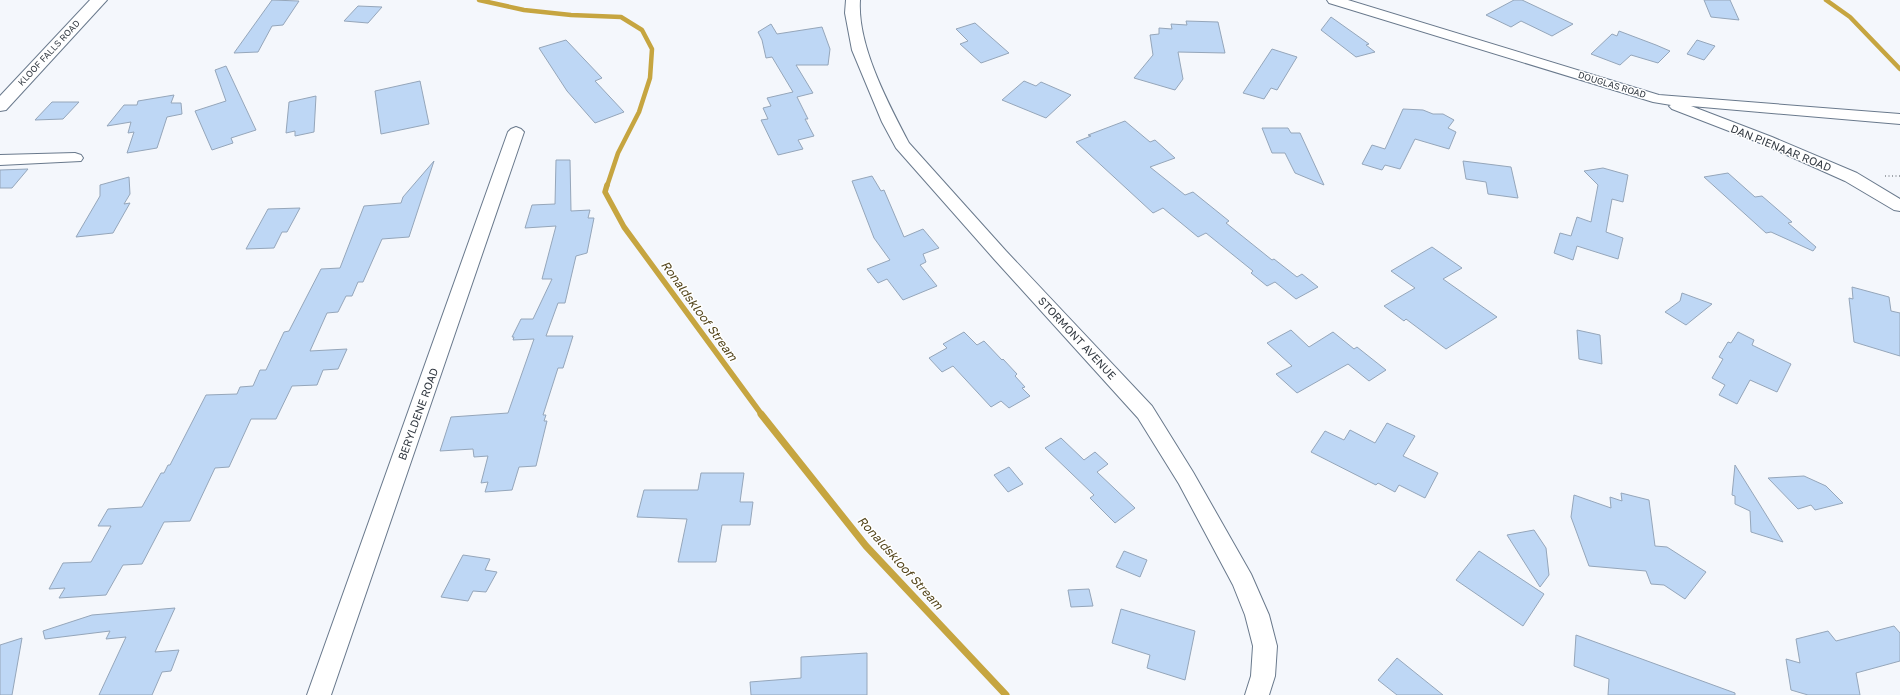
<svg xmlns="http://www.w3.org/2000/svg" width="1900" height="695" font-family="'Golos Text',sans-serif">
  <rect width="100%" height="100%" fill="#f4f7fc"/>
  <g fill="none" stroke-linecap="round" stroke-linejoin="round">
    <path stroke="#c6a540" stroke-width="4.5" d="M479,0L524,10L571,15L621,17L642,30L652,49L650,78L639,112L618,153L607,186
      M1826,0L1850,17L1900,69"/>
    <path stroke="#c6a540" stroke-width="5.5" d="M607,185L605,192L624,227L762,415"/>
    <path stroke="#c6a540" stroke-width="7" d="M761,414L866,546L1006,695"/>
  </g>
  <path fill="#bed7f5" stroke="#95a6ba" d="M272,0L299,1L283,25L272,26L258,52L234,53Z
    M1514,0H1522L1573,24L1552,36L1521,21L1511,27L1486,15Z
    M1704,0H1730L1739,20L1711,17Z
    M358,6L382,7L368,23L344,21Z
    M1331,17L1369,44L1366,45L1375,52L1356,57L1321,30Z
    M1186,21L1218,22L1225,53L1178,52L1183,79L1175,90L1134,78L1153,55L1150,35L1159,34V28L1172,29L1171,24L1187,25Z
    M975,23L984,31L1009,53L981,63L960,44L968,41L956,29Z
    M771,24L777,34L822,27L830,49L828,65H796L813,93L797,97L808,119H805L814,136L798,140L803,149L778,155L761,120L768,119L763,108L771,106L767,98L793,92L772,57L766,58L762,40L758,32Z
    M1619,31L1656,45L1670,51L1658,63L1631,55L1620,65L1591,54L1612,34L1617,36Z
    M566,40L602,78L595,81L624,112L595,123L567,91L539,48Z
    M1697,40L1715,46L1704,60L1687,54Z
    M1272,49L1297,57L1277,90L1271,88L1264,99L1243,93Z
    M226,66L256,130L231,138L233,143L212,150L195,111L226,101L215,70Z
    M420,81L429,124L381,134L375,91Z
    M1024,81L1036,86L1041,82L1071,95L1046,118L1002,100Z
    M174,95L171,103H181L182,114L167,117L157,148L127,153L134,132L128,133L131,122L107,126L124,105H137L138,101Z
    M316,96L314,132L295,136V131L286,133L289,102Z
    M52,102H79L63,119L35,120Z
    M1403,109L1423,110L1433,114H1443L1454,120L1448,128L1456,132L1449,149L1415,139L1400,169L1385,165L1382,170L1362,164L1372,145L1385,149Z
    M1125,121L1150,142L1155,140L1175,158L1150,167L1185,195L1193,192L1229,221L1226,223L1272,260L1274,259L1297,277L1302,274L1318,287L1296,299L1275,282L1267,286L1251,273L1253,271L1206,233L1198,237L1163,208L1153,213L1076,142L1091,136L1088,135Z
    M1262,128H1288L1291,133H1300L1324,185L1295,173L1285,153H1272Z
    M556,160H570L571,211L590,210L588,218H594L587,253L576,256L565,303H558L546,336H573L563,368H558L543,415H546L544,421H547L536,466L519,467L512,490L485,492L488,482L481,483L488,456L474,457L473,449L440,451L451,417L508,413L534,339L513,340L514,337H512L521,319H533L552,279H542L556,226L525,228L532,205L555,204Z
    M434,161L409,237L382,239L363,282H358L352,296H346L338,312L327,313L310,351L347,349L338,369L323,370L317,385L292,386L276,419H251L229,467L215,468L190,521L164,522L142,564L123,565L106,595L59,598L65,588L49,589L63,563L91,562L111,526H98L108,509L142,507L161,473H164L168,465H170L206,395L237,394L240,387L253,386L260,370H266L284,332L289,331L321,269L340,268L364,206L401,203L403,197Z
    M1463,161L1511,167L1518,198L1488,194L1486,182L1466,179Z
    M1603,168L1628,175L1623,202L1612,199L1606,232L1623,238L1618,259L1577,246L1573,260L1554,253L1560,233L1571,236L1577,217L1591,222L1598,185L1584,171Z
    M28,169L12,188H0V170Z
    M1728,173L1755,197L1762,196L1792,222L1788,223L1816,247L1813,251L1771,232L1766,233L1704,177Z
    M872,176L881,191L884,190L904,237L923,229L939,248L923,254L926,262L920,265L937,286L903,300L887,279L878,283L867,269L890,260L874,238L852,181Z
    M129,177L130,194L124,204L130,203L113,233L76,237L100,196V185Z
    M300,208L287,232H282L274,248L246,249L268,209Z
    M1432,247L1462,268L1443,279L1497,317L1446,349L1406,319L1404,321L1384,306L1415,288L1391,271Z
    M1852,287L1889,297L1891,311L1900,313V356L1854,342L1849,298L1853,299Z
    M1682,293L1712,304L1686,325L1665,312L1680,301Z
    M1291,330L1309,347L1333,332L1354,349L1357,347L1386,370L1369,381L1348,364L1297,393L1276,374L1292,366L1267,343Z
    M1577,330L1600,335L1602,364L1579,359Z
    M964,332L977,345L984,341L1002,360L1003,359L1017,374L1015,376L1025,387L1022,388L1030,396L1009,408L1001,401L991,407L953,366L942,372L929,358L947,348L943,344Z
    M1738,332L1754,340L1752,345L1791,364L1777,392L1750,380L1737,404L1719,395L1725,385L1712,378L1723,359L1719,357L1728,342L1731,343Z
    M1387,423L1415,436L1403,456L1438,473L1425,498L1399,485L1395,492L1378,483L1376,485L1311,452L1325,431L1344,440L1350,430L1375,443Z
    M1061,438L1084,460L1095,452L1108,464L1097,472L1135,508L1115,523L1090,498L1094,495L1045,448Z
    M1735,465L1760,505L1783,542L1751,532L1750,511L1735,504V496L1732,495Z
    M1009,467L1023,484L1008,492L994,475Z
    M701,473H744L740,502H753L750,525H722L716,562H678L687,519L637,517L644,490H698Z
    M1804,476L1826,486L1843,503L1815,510L1811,505L1798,509L1768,478Z
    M1621,493L1649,500L1655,546L1667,547L1706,572L1685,599L1664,585L1651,584L1646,571L1589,566L1571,517L1574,495L1611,508L1610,497L1622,501Z
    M1534,530L1546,548L1549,575L1540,587L1507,535Z
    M1124,551L1147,560L1140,577L1116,567Z
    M1479,551L1544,594L1523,626L1456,580Z
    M463,555L490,559L485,570L497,572L486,592L473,591L468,601L441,597Z
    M1089,589L1093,606L1071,607L1068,590Z
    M175,608L155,652L179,650L171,671L162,672L152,695H99L126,637L106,639L110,631L45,639L43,631L92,615Z
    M1121,609L1195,631L1185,680L1147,668L1150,655L1112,643Z
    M1894,626L1900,633V661L1856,673L1860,695H1808L1791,690L1786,659L1800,663L1796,639L1828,631L1836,641Z
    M1576,635L1735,693V695H1608L1609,679L1574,666Z
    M22,638L12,695H0V645Z
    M867,653V695H751L750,682L801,678V657Z
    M1397,658L1443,695H1397L1378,680Z"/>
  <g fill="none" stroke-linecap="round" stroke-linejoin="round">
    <defs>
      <path id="street" d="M846,0H860C857,45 888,103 909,143L1006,251L1152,406L1193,472L1251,574L1269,615L1277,646L1275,676L1269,695H1245L1251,676L1253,646L1245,615L1233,585L1179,484L1138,418L994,259L896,148L882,122L852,50L845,13Z
        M1327,0H1348L1659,95L1900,114V124L1691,106L1772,137L1857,173L1900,199V211L1894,210L1845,181L1760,143L1672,109L1669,106L1671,105L1653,102L1329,3Z
        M516,127L521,129L524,132L331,695H307L508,132L511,129Z
        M75,153L81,155L83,158L81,161L0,165V155Z"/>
      <path id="secondary" d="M90,0H107L6,110L0,111V96Z"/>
    </defs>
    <use href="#street" stroke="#69798c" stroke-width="2"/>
    <use href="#secondary" stroke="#69798c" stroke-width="2"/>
    <path stroke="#a0a5ab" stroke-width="2" stroke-dasharray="1 2.5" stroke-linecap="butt" d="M1885,176H1900"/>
    <use href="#street" fill="#fff" fill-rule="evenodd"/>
    <use href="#secondary" fill="#fff" fill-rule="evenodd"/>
  </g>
  <g text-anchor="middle" stroke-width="3" stroke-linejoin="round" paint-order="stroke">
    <g font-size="9" fill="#333a42" stroke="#fff">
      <text transform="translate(49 53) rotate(-47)" y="3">KLOOF FALLS ROAD</text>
      <text transform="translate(1612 85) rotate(17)" y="3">DOUGLAS ROAD</text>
    </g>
    <g font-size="11" fill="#333a42" stroke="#fff">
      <text transform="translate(1781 148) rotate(22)" y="4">DAN PIENAAR ROAD</text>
      <text transform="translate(1077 338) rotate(47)" y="4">STORMONT AVENUE</text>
      <text transform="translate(418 414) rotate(-70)" y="4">BERYLDENE ROAD</text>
    </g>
    <g font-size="12" font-style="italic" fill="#53451b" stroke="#fff">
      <text transform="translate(699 311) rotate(54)" y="4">Ronaldskloof Stream</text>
      <text transform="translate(900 563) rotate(48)" y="4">Ronaldskloof Stream</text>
    </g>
  </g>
</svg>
